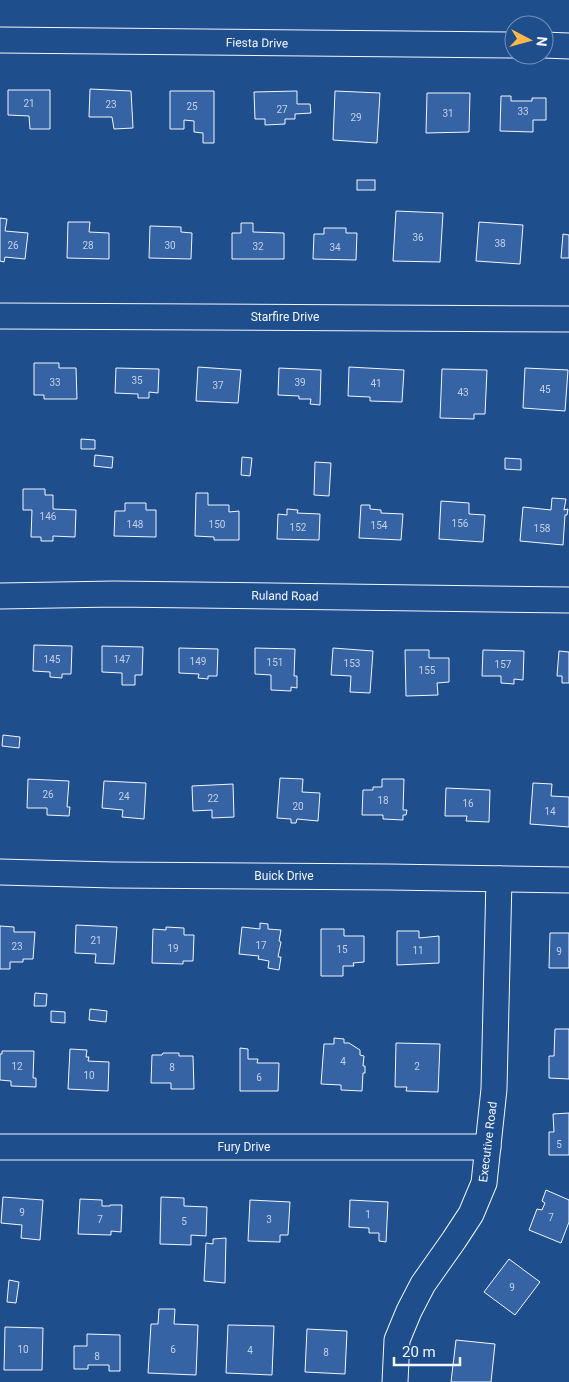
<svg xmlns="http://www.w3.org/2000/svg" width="569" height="1382" font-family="Roboto,sans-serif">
<rect width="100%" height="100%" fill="#1f4e8c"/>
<g fill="#3563a3" stroke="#f2f6ff">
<path d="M90,89L131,91L133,128L114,129L112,117H89Z"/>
<path d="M8,90H50V129H30L29,116L8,115Z"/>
<path d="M170,91H214V143H203V133L194,132V121L184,120V129H170Z"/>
<path d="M297,91V104H310L311,113L295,114V119H285V124L265,125V119H255L254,92Z"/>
<path d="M335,91L380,93L377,143L333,140Z"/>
<path d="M427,93H470L469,132L426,133Z"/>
<path d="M501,96H511V101H532V98H546V120H533V132L500,131Z"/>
<rect x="357" y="180" width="18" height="10"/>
<path d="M396,211L443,213L440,262L393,261Z"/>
<path d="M0,218L7,219L5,231L28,233L25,259L5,257L4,262L0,261Z"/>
<path d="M68,222H90L89,232L109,233V259L67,258Z"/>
<path d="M479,222L523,225L520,264L476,261Z"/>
<path d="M241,223H253V232L284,233V259H232V233H241Z"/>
<path d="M150,226L181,227V232L192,233L191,259L149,258Z"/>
<path d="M324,228H346V233H357L356,260L313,259L314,234H324Z"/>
<path d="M563,234L569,235V258H561Z"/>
<path d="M34,363H59V368H76L77,399H44V395H34Z"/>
<path d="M198,367L241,370L238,403L196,401Z"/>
<path d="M349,367L404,370L402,402L370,401V397L348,396Z"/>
<path d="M116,368L159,369L158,393L149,392V398H138V394L115,393Z"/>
<path d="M279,368L321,370L320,405L310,404L311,399H299V396L278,395Z"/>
<path d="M525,368L568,370L565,411L523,408Z"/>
<path d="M442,369L487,370L485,414H474V419L440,418Z"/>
<path d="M81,439L95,440V449H81Z"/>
<path d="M95,455L113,457L112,468L94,466Z"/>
<path d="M242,457L252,458L250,476L241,475Z"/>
<path d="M505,458L521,459V470L505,469Z"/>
<path d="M315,462L331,463L329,496L314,495Z"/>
<path d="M23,489H45V495H53V509L76,510L75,537L53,536V541H41V537H31L32,510H23Z"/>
<path d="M196,493H208V505H229V512L239,511V540H214V537L195,536Z"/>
<path d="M552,498L566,499L564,510L568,509L567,515H565L563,545L520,541L523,507L551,510Z"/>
<path d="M441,501L469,503V514L485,515L483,542L439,539Z"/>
<path d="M125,503H146V510H156V537L114,536L115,511H125Z"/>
<path d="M361,505H370V509L381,510V513L403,514L401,540L359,538Z"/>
<path d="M287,509L298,510L297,513L320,514L319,540L277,539L278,514L287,515Z"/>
<path d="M34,645L72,646L71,674H62V678L50,677V672L33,671Z"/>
<path d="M102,646L143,647L142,675H135V685H122V673L102,672Z"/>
<path d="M179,648L218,649L217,676H208V679L198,678L199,674L179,673Z"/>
<path d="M255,648L295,649L294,676H297V688L291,687V691L271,690V675L255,674Z"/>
<path d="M333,648L373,651L370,693L350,692L351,676L331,675Z"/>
<path d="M405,650H429V658H449V682L437,683L438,695L406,696Z"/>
<path d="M483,650L524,651L523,680L514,679V684L501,683V676H482Z"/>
<path d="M559,651L569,652V683H562V676H557Z"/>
<path d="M3,735L20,737L19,748L2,746Z"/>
<path d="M280,778L303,779L302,792L320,793L318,821L297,819L296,823H291V819L277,818Z"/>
<path d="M28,779L69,781L67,807H70L69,816L47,815V808H27Z"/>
<path d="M382,779H404L403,810H407L406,815H403V820L383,819V815H362L363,790H373V787H382Z"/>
<path d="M104,781L146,783L144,819L122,817L123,810L102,808Z"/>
<path d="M533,783L552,784L551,796L569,797V827L530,824Z"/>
<path d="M233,784L234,817L212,818V810L193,811L192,786Z"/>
<path d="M446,788L490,790L489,822L466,821L467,816H445Z"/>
<path d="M260,923L268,924V929L281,930L279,941L281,942L278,957H281L279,970L268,968L269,961L258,959L259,956L239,954L242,927L260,929Z"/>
<path d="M76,925L117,927L114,964L95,963L96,954L75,953Z"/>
<path d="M0,926L14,927V932H35L33,959H23V962H10V969H0Z"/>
<path d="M166,927L184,928V935H194L193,961H183V964L152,963L153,929L166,930Z"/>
<path d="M321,929H344V936H364V962L353,963L354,966H343V976H321Z"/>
<path d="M397,931H419V938L439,936V963L397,965Z"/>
<path d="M550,933H569V968H549Z"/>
<path d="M35,993L47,994L46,1006H34Z"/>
<path d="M90,1009L107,1011L106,1022L89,1020Z"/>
<path d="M51,1011L65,1012V1023L51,1022Z"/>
<path d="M555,1029H569V1079L549,1078V1056H554Z"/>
<path d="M334,1038L344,1039V1043H349L360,1050V1055L364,1056L363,1066H365V1073H363L362,1091L341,1090V1085L321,1084L324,1044H334Z"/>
<path d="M396,1043L440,1044L438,1092L406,1091L407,1087H395Z"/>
<path d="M240,1048L248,1049V1059H258L257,1063H279L278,1091H240Z"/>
<path d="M70,1049L87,1050L86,1057H89L88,1061L109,1062L108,1091L68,1089Z"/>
<path d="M2,1051H34L33,1078H36V1087L11,1086V1081L0,1080V1054H2Z"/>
<path d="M163,1053H179V1056H193L194,1089H171V1083H151L152,1055H162Z"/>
<path d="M569,1113V1155H549V1132H554L553,1114Z"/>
<path d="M546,1190L569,1200V1222L561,1243L529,1230L537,1209L542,1210L545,1203L542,1201Z"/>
<path d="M3,1197L43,1200L40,1240L21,1238L22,1225L1,1223Z"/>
<path d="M161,1197L184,1198V1206L207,1207L206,1236L191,1235V1245L160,1244Z"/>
<path d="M80,1199L102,1200V1206H110V1205H122L121,1232L111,1231V1235L78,1234Z"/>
<path d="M250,1200L290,1202L288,1235H280V1242L248,1241Z"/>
<path d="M350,1200L388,1202L386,1242L379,1241V1233H369V1228L349,1227Z"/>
<path d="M226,1238L225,1283L204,1281L206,1243L213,1244V1239Z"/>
<path d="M509,1259L540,1282L515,1315L484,1292Z"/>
<path d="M9,1280L19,1282L16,1303L7,1302Z"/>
<path d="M159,1309H175L174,1324L198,1325L196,1375L148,1373L151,1324H158Z"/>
<path d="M228,1325L274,1326L272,1375L226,1373Z"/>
<path d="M5,1327L43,1328L42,1370H4Z"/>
<path d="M307,1329L347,1331L345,1374L305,1372Z"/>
<path d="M87,1334L120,1335V1371H109V1365H88V1369H74V1346H87Z"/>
<path d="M456,1340L495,1344L491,1382H451Z"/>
</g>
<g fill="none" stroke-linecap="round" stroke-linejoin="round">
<g stroke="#f2f6ff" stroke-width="27">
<g id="minor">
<path d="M0,40L514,45"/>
<path d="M544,45L569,46"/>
<path d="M0,316L569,319"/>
<path d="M0,596L114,594L569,600"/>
<path d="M0,872L113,875L389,877L569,880"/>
<path d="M0,1147H488"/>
<path d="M395,1382L397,1340L409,1311L423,1284L454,1240L471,1214L484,1183L494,1089L499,879"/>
</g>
</g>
<use href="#minor" stroke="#1f4e8c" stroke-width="25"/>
</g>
<g text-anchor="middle" stroke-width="4" stroke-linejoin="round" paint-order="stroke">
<g font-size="10" fill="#c3d1e8">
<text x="29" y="107">21</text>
<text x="111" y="108">23</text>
<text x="192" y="110">25</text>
<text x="282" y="113">27</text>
<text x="523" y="115">33</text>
<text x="448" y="117">31</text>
<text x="356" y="121">29</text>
<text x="418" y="241">36</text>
<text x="500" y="247">38</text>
<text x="13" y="249">26</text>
<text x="88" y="249">28</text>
<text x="170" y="249">30</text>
<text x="258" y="250">32</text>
<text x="335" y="251">34</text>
<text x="137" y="384">35</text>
<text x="55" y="386">33</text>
<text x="300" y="386">39</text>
<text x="376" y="387">41</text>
<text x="218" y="389">37</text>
<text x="545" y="393">45</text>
<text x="463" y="396">43</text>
<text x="48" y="520">146</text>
<text x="460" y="527">156</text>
<text x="135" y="528">148</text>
<text x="217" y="528">150</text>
<text x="379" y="529">154</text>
<text x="298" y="531">152</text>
<text x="542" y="532">158</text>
<text x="52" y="663">145</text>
<text x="122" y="663">147</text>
<text x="198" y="665">149</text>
<text x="275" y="666">151</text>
<text x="352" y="667">153</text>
<text x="503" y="668">157</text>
<text x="427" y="674">155</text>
<text x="48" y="798">26</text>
<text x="124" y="800">24</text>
<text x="213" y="802">22</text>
<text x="383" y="804">18</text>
<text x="468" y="807">16</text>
<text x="298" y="810">20</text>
<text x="550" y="815">14</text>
<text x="96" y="944">21</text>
<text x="261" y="949">17</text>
<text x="17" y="950">23</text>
<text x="173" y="952">19</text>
<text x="342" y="953">15</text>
<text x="418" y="954">11</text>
<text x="559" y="955">9</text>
<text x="343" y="1065">4</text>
<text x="17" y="1070">12</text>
<text x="417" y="1070">2</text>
<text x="172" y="1071">8</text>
<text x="89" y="1079">10</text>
<text x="259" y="1081">6</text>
<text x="559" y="1148">5</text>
<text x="22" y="1216">9</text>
<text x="368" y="1218">1</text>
<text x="551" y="1221">7</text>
<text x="100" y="1223">7</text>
<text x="269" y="1223">3</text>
<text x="184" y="1225">5</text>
<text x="512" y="1291">9</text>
<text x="23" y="1353">10</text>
<text x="173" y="1353">6</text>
<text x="250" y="1354">4</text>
<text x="326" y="1356">8</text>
<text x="97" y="1360">8</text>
</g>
<g font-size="12" fill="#f2f6ff" stroke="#1f4e8c">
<text transform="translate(257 43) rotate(1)" y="4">Fiesta Drive</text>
<text x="285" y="321">Starfire Drive</text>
<text transform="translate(285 596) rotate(1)" y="4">Ruland Road</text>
<text x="284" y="880">Buick Drive</text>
<text transform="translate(488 1142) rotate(-83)" y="4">Executive Road</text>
<text x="244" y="1151">Fury Drive</text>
</g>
</g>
<g transform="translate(529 40) rotate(96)"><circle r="24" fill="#1f4e8c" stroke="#7391ba"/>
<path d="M0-4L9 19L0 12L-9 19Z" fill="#ffb74d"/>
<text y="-8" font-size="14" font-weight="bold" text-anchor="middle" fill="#f2f6ff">N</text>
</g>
<path d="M394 1357v8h66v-8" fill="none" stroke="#f2f6ff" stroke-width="2.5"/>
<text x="402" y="1357" font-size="15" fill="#f2f6ff" stroke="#1f4e8c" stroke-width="4" paint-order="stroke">20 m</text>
</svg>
